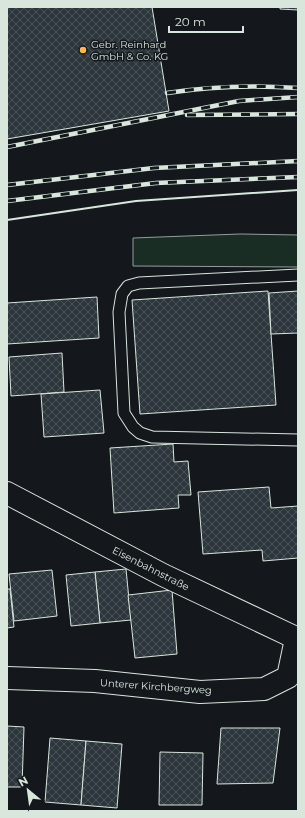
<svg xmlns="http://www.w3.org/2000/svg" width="305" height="818" font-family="Montserrat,sans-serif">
<defs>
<pattern id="building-cross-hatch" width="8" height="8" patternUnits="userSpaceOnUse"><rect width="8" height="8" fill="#2c363c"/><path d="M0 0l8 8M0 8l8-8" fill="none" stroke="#4a5358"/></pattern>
</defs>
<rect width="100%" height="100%" fill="#14181c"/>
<path fill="#1a2d24" stroke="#939e99" d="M240,234L298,235V267L133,266V238Z"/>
<g fill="url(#building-cross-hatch)" stroke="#d8e6dc">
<path d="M7,7H152L169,111L7,139Z"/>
<path d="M280,7H298V10L280,9Z"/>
<path d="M268,291L276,405L140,414L132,300Z"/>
<path d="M298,291V333L271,334L269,293Z"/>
<path d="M97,297L99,338L7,344V303Z"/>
<path d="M62,353L64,392L11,396L9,357Z"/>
<path d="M100,390L104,433L44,437L41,394Z"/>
<path d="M173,444L174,462L188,461L191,495H178L179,508L114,513L110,448Z"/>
<path d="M269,487L271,508L298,506V558L263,561L262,550L203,554L198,492Z"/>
<path d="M126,569L131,620L100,623L95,572Z"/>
<path d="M52,570L57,616L14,621L9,574Z"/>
<path d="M95,572L100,623L71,626L66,575Z"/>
<path d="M7,589H10L14,627L7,628Z"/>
<path d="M172,590L177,654L135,658L128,595Z"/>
<path d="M7,726L24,727L22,787H7Z"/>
<path d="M221,728H280L273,783L217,784Z"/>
<path d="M50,738L86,741L81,805L45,802Z"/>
<path d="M86,741L122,744L117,808L81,805Z"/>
<path d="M160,752L203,753L202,805H159Z"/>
</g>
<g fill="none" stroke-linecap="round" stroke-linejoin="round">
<g stroke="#d8e6dc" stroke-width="13">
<path id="service" d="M298,275L139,283L128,286L122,294L119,312L124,413L133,427L140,433L152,437L298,440"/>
</g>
<g stroke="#d8e6dc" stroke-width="24">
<path id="minor" d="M7,678L95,681L200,692L264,689L288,677L296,639"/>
</g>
<g stroke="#d8e6dc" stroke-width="24">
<path id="tertiary" d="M7,493L163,575L298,639"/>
</g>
<use href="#service" stroke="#14181c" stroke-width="11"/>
<use href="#minor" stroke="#14181c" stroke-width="22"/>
<use href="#tertiary" stroke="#14181c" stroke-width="22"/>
<g stroke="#d8e6dc" stroke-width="4.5">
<g id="rail">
<path d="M167,93C211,86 254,85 298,88"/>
<path d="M187,115L298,114"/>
<path d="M7,147L239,101L298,97"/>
<path d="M7,185L154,168L298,161"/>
<path d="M7,201L156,183L298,177"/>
</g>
</g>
<use href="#rail" stroke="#14181c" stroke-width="3" stroke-dasharray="9" stroke-linecap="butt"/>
<path stroke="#d8e6dc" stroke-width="2" d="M7,220L136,201L298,190"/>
</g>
<circle fill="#ffb74d" stroke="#14181c" stroke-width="1.5" cx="83" cy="50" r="4"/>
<g text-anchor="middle" stroke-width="3" stroke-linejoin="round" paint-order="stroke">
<g font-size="10" fill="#d8e6dc" stroke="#14181c" text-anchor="start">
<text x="91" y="48">Gebr. Reinhard<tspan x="91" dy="12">GmbH &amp; Co. KG</tspan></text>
</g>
<g font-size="10" fill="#d8e6dc" stroke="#14181c">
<text transform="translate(151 568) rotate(27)" y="4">Eisenbahnstraße</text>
<text transform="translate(156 686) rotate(4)" y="4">Unterer Kirchbergweg</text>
</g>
</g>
<rect width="305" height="818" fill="none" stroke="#d8e6dc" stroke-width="16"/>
<g transform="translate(28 790) rotate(331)" stroke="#14181c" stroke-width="3" paint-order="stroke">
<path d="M0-3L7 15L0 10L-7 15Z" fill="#d8e6dc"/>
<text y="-6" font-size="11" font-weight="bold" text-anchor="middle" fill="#d8e6dc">N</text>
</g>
<path d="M169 26v6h74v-6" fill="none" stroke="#d8e6dc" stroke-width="2"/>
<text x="175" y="26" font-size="12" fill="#d8e6dc" stroke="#14181c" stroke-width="3" paint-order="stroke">20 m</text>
</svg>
